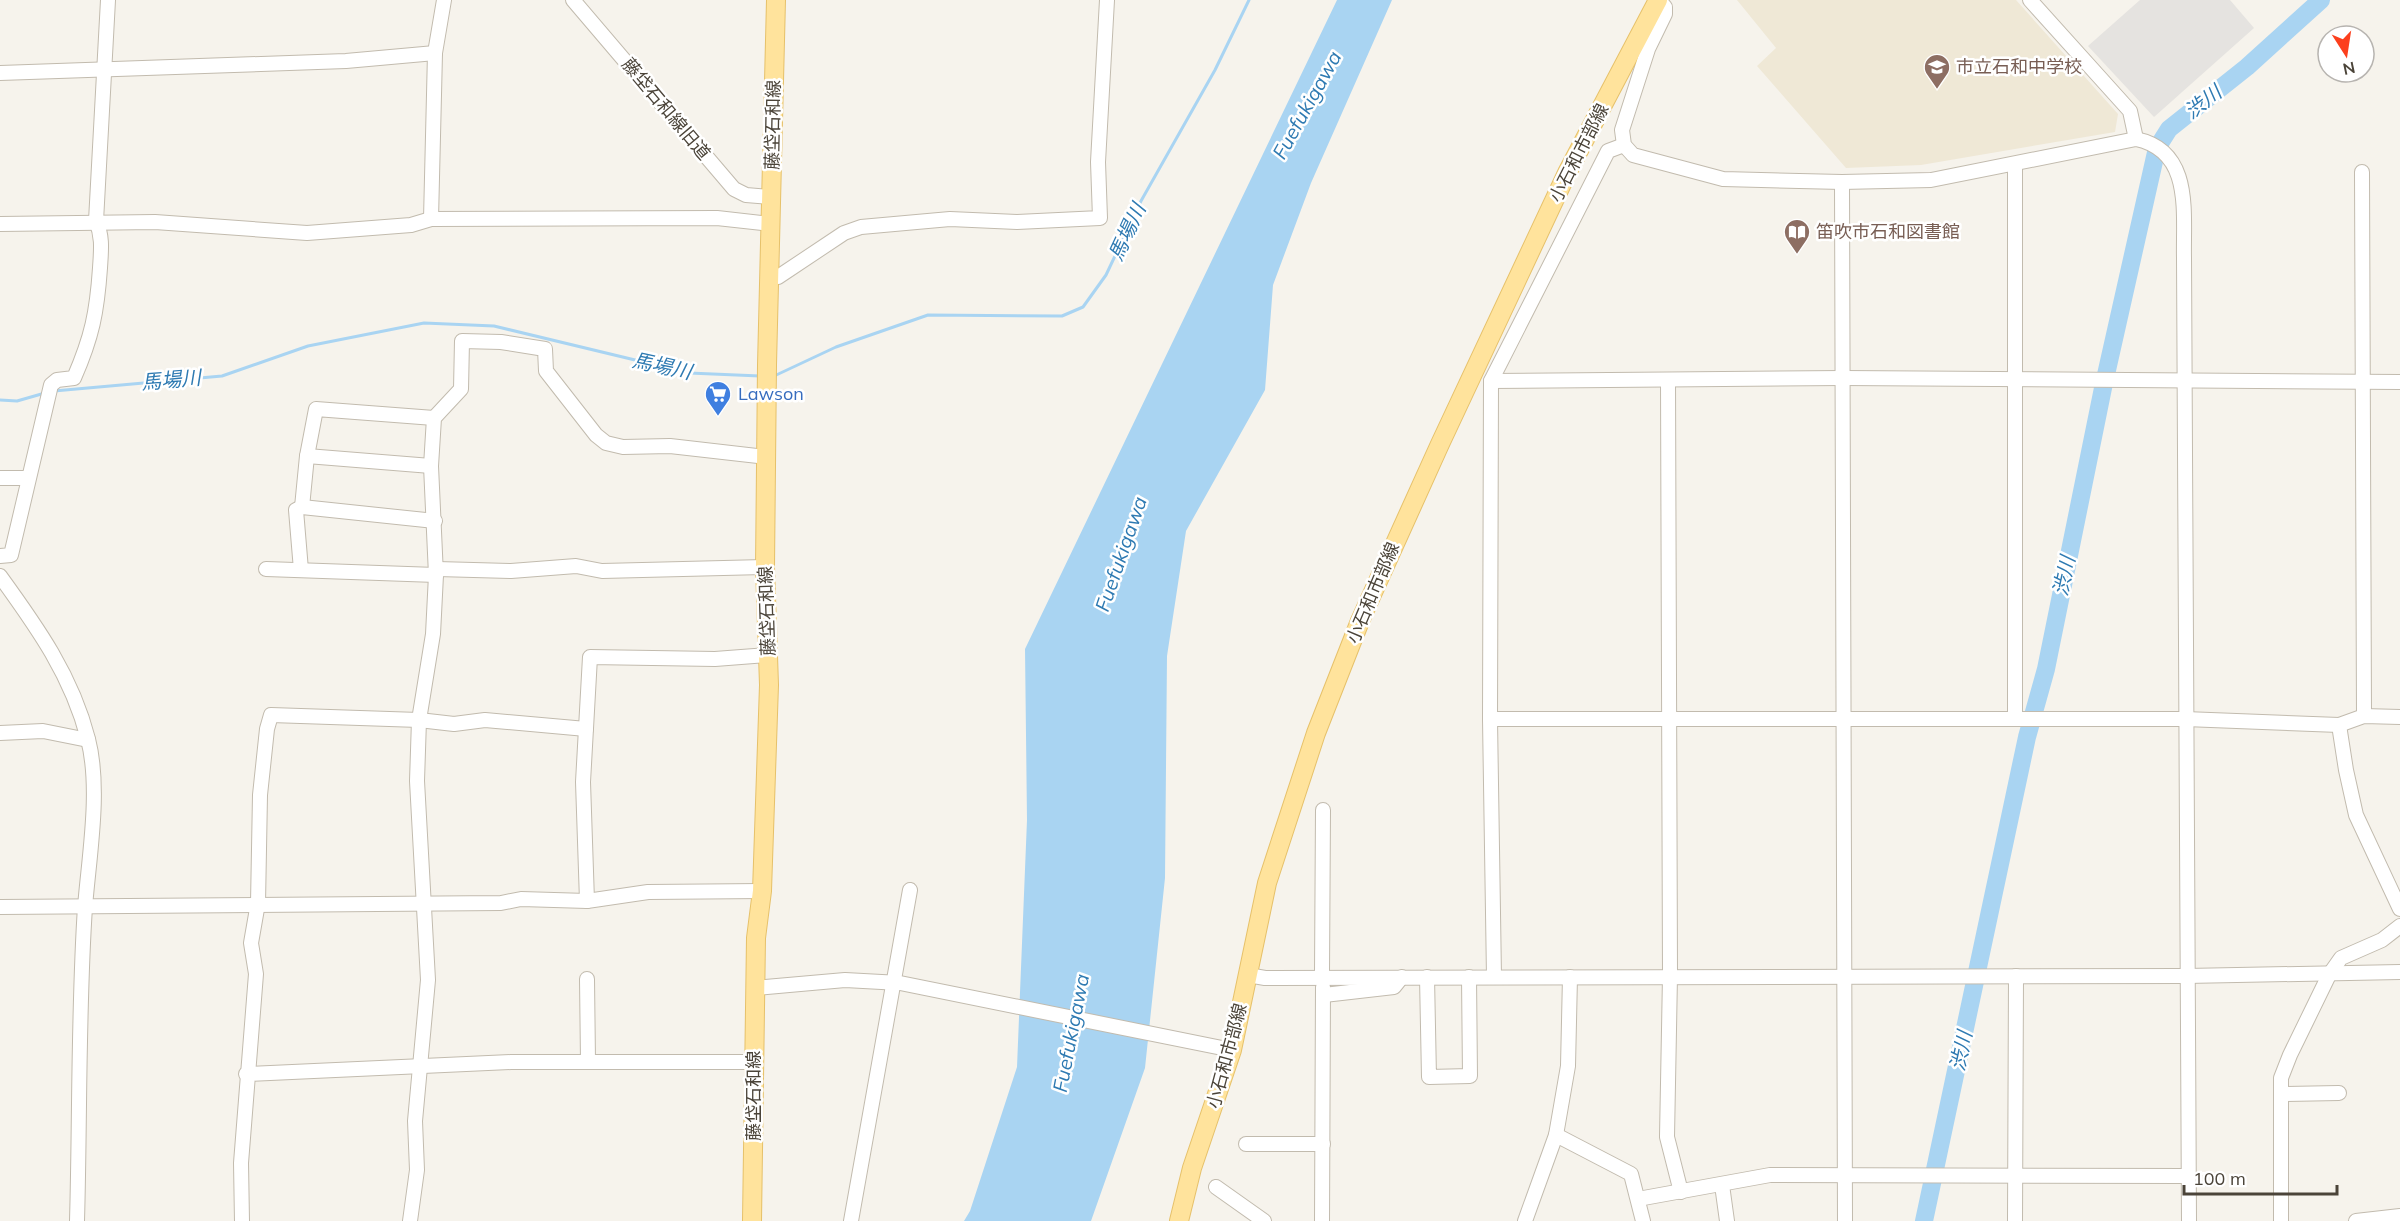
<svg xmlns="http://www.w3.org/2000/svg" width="2400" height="1221" font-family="Mulish,'Noto Sans JP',sans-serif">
<rect width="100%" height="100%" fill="#f6f3ec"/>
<path fill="#efe8d6" d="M1737,0H2016L2118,114L2115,132L1921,165L1846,168L1757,66L1776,48Z"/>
<path fill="#e5e3e0" d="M2140,0H2230L2254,28L2154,117L2088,46Z"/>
<path fill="#a9d4f2" d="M1337,0H1392L1311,183L1273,285L1265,390L1186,531L1167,656L1165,878L1145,1068L1091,1221H964L970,1211L1017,1067L1027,820L1025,649Z"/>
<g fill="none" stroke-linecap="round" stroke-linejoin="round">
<g stroke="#a9d4f2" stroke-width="3">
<path d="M772,377L836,347L928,315L1062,316L1083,307L1106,275L1141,201L1215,70L1249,0"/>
<path d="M54,391L222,376L308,346L424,323L494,326L689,373L760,376"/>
<path d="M0,400L17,401L45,393"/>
</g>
<path stroke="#a9d4f2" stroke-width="18" d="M1924,1221L2027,737L2046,669L2103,388L2157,148L2169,129L2247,67L2321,0"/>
<g stroke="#c2bbae" stroke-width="16">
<g id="minor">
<path d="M573,0L734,189L746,195L771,197"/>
<path d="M1659,0L1665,7V14L1648,49L1622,130L1624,145L1633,155L1723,179L1842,182L1931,180L2136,139C2193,151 2183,212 2184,258L2189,1221"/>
<path d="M2030,0L2130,111L2136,139"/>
<path d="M0,73L346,61L435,53"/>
<path d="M2015,164V719"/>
<path d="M2362,172L2364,716"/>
<path d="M1842,182L1845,1221"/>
<path d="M431,219L435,53L444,0"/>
<path d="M0,224L155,222L307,233L411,225L431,219L717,218L770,224"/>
<path d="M769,277H778L844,233L861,227L950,219L1017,222L1100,218L1098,162L1107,0"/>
<path d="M1668,380L1670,976L1667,1137L1681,1192"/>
<path d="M1491,381L1843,378L2400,382"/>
<path d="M307,456L431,466"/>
<path d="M0,478H27"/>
<path d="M302,507L307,456L316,409L434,418"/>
<path d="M0,556L11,555L51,385L57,380L74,378C92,337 97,312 100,268C101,251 103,237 96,221L108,0"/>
<path d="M266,569L436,575"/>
<path d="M437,569L511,571L576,566L602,571L765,567"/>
<path d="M301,570L296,510L302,507L435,521"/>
<path d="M0,576C37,627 72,676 88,739C101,789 89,856 85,907C78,1011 80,1117 77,1221"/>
<path d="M1490,719H2185L2339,725L2364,716L2400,717"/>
<path d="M2339,725L2346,770L2356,815L2400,909"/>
<path d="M0,733L43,731L88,740"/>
<path d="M587,901L583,782L590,657L715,659L768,655"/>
<path d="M0,907L501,903L521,899L587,901L648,892L762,891"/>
<path d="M1322,972L1323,810"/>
<path d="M1248,975L1265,978L2186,976L2400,972"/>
<path d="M1427,977L1429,1077L1470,1076L1469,977"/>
<path d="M1494,977L1490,719L1491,381L1608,151L1624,145"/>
<path d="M587,979L588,1061"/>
<path d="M755,988L845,980L900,983L1232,1050"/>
<path d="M1324,995L1394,987L1402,977"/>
<path d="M246,1074L511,1062H754"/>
<path d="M2282,1094L2339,1093"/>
<path d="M1556,1135L1631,1174L1643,1221"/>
<path d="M1246,1144H1323"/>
<path d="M1722,1185L1727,1221"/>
<path d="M1216,1187L1264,1221"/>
<path d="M1638,1199L1770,1175L2189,1176"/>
<path d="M242,1221L241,1163L256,974L251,943L258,903L260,795L267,729L271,715L419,720L454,724L485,720L586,729"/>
<path d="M410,1221L417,1170L415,1121L428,980L417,781L419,720L433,634L436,575L431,466L434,418L461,389L462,341L501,342L545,349L546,371L596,435L606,443L623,447L670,446L766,457"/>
<path d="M851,1221L910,890"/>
<path d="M1322,1221L1323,987"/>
<path d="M1525,1221L1556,1135L1568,1066L1570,977"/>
<path d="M2015,1221L2016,976"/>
<path d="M2281,1221V1078L2290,1055L2329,975L2341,958L2382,940L2400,926"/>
<path d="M2356,1221L2400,1216"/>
</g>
</g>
<g stroke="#e6c16a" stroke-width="20">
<g id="major">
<path d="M752,1221L756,938L762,891L769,685L765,567L767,365L776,0"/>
<path d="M1179,1221L1192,1168L1232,1050L1267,883L1316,733L1360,621L1440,444L1567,173L1658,0"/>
</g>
</g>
<use href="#minor" stroke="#fff" stroke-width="14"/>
<use href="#major" stroke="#ffe39c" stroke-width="18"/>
</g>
<defs>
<g id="school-pin" transform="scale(1.35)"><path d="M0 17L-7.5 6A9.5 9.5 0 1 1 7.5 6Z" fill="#8d6e63" stroke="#fff"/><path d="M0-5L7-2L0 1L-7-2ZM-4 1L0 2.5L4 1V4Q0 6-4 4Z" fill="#fff"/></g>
<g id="library-pin" transform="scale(1.35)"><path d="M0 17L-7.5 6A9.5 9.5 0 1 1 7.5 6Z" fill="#8d6e63" stroke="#fff"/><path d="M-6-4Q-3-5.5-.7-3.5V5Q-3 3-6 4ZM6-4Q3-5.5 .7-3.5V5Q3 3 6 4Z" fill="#fff"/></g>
<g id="supermarket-pin" transform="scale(1.35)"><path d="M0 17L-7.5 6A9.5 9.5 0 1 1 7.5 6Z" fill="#3f7fe0" stroke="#fff"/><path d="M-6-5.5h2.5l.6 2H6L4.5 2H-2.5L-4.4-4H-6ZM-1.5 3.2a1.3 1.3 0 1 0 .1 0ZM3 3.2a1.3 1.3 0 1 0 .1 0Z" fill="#fff"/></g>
</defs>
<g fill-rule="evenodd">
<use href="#school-pin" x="1937" y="67"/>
<use href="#library-pin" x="1797" y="232"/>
<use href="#supermarket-pin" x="718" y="394"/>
</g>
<g text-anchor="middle" stroke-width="5" stroke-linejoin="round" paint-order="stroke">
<g font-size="18" fill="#785e54" stroke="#fff" text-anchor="start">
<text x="1956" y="73">市立石和中学校</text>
<text x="1816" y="238">笛吹市石和図書館</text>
</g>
<g font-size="18" fill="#4b4439" stroke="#fff">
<text transform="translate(666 109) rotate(50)" y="6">藤垈石和線旧道</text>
<text transform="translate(773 125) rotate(-89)" y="6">藤垈石和線</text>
<text transform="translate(1579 153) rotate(-63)" y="6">小石和市部線</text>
<text transform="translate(1373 593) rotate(-67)" y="6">小石和市部線</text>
<text transform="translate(767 611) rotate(-92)" y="6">藤垈石和線</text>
<text transform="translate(1227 1056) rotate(-75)" y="6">小石和市部線</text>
<text transform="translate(754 1096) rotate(-90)" y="6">藤垈石和線</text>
</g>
<g font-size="18" fill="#366cbe" stroke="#fff" text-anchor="start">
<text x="738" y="400">Lawson</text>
</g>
<g font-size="20" font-style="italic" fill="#2e7ab2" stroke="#fff">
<text transform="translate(2203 102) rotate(-38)" y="7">渋川</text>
<text transform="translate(1307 105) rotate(-61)" y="7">Fuefukigawa</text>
<text transform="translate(1127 232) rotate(-65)" y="7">馬場川</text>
<text transform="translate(662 366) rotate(12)" y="7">馬場川</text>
<text transform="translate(171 380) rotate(-5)" y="7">馬場川</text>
<text transform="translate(1121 554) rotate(-71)" y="7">Fuefukigawa</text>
<text transform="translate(2064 576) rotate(-78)" y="7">渋川</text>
<text transform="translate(1071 1033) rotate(-79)" y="7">Fuefukigawa</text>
<text transform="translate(1961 1051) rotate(-78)" y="7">渋川</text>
</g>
</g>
<g transform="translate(2346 54) rotate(168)"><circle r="28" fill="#ffffff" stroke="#b7b4b0" stroke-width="1.5"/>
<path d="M0-4.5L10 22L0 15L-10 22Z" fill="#fc3f1d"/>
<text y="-9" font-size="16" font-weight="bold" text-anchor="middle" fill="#4b4439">N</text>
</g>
<path d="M2184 1185v9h153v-9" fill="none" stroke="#4b4439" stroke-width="3"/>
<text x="2193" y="1185" font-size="18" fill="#4b4439" stroke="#ffffff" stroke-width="4.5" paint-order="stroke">100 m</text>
</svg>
